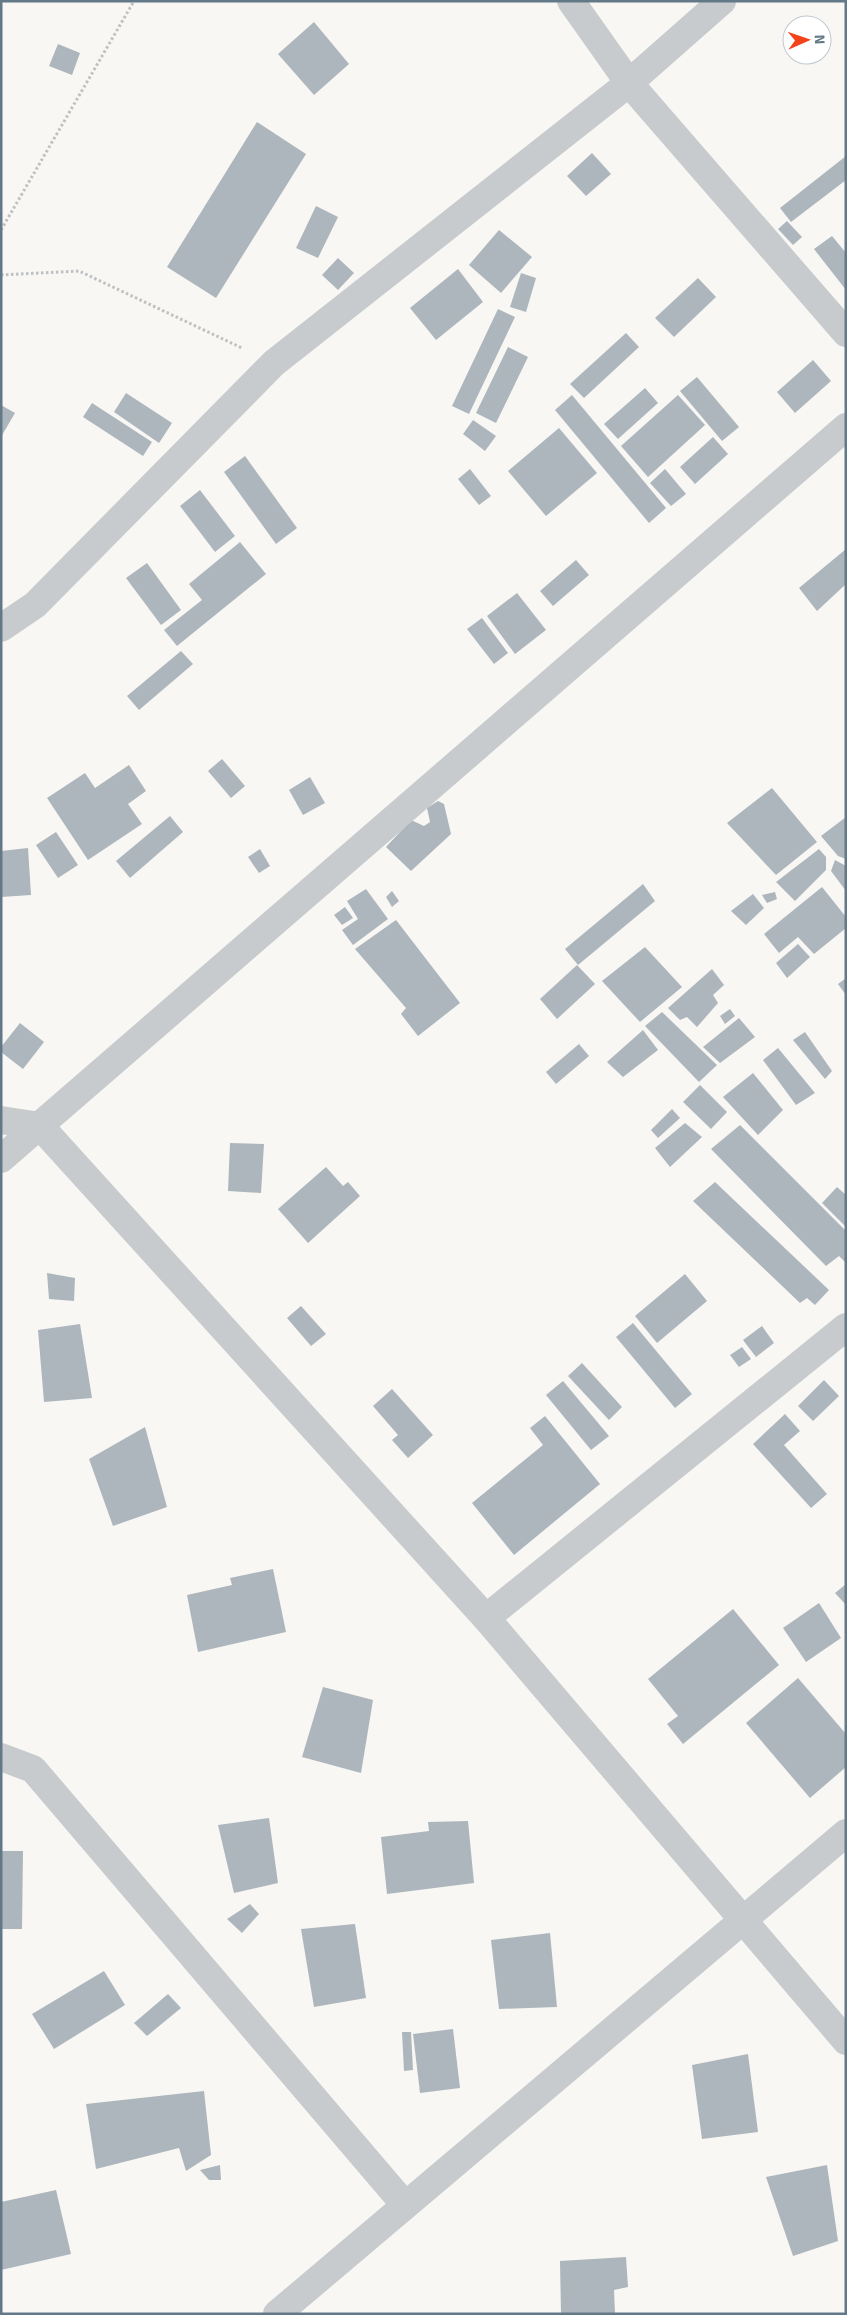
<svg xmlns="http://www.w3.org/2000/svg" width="847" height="2315" font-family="Signika,sans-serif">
<rect width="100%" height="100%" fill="#f8f7f4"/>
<g fill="#adb6bc">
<path d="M314,22L349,64L314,95L278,54Z"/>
<path d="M58,44L80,53L72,75L49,66Z"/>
<path d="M257,122L306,154L216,298L167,267Z"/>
<path d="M592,153L611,174L586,196L567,176Z"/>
<path d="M846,156V180L791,222L780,208Z"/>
<path d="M316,206L338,217L318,258L296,248Z"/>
<path d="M787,221L802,237L793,245L778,229Z"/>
<path d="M499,230L532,257L501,293L469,265Z"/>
<path d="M832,236L846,253V290L814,249Z"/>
<path d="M338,258L354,273L338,290L322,275Z"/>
<path d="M458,269L483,302L436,340L410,308Z"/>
<path d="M521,273L536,278L526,312L510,307Z"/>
<path d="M698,278L716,297L674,337L655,318Z"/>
<path d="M498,309L515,317L469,414L452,406Z"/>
<path d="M626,333L639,347L584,398L570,384Z"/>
<path d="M508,347L528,357L496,423L476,413Z"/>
<path d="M813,360L831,381L795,413L777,392Z"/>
<path d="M697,377L739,427L722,441L680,391Z"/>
<path d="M645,388L658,403L618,439L604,424Z"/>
<path d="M126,393L172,423L159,443L114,412Z"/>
<path d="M572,395L666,508L649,523L555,410Z"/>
<path d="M678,395L705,425L648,477L621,446Z"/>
<path d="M92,403L152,442L143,456L83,417Z"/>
<path d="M1,405L15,413L1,437Z"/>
<path d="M473,420L496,436L485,451L463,434Z"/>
<path d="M559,428L597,473L546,516L508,471Z"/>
<path d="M713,437L728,454L695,484L680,467Z"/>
<path d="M245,456L297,528L276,544L224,472Z"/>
<path d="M470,469L491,496L479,505L458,479Z"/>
<path d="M665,469L686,494L671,506L650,483Z"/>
<path d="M200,490L235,536L215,552L180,506Z"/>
<path d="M240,542L266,574L177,646L164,630L202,600L189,584Z"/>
<path d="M846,549V584L817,611L799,588Z"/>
<path d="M576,560L589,575L553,606L540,591Z"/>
<path d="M147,563L181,610L161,625L126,578Z"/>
<path d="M517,593L546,630L515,654L487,616Z"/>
<path d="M482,618L508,653L494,664L467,629Z"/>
<path d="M181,651L193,664L139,710L127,696Z"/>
<path d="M222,759L245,786L231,798L208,771Z"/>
<path d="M129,765L146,791L128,804L142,824L88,860L47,798L85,773L95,788Z"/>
<path d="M310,777L325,803L303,815L289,790Z"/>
<path d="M772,788L817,842L776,875L727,823Z"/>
<path d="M438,801L444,804L451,834L411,871L386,847L411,820L424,826L430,822L427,808Z"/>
<path d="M170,816L183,832L130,878L116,861Z"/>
<path d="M846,817V859L838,856L821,836Z"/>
<path d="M56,832L78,865L58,878L36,845Z"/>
<path d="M28,848L31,895L1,897V851Z"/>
<path d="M260,849L270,866L259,873L248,857Z"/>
<path d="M819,849L826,857V870L795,901L776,882Z"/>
<path d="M835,860L846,866V891L831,871Z"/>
<path d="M643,884L655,901L578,965L565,949Z"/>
<path d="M822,887L846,917V928L814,954L798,937L779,953L764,934Z"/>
<path d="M366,889L388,919L353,945L342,930L358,919L347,901Z"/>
<path d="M392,891L399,901L392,907L386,897Z"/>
<path d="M775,892L777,899L767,903L762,895Z"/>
<path d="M753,894L764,908L746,925L731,911Z"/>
<path d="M345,907L353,918L342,925L334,915Z"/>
<path d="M396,920L460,1003L418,1036L401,1014L406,1008L355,949Z"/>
<path d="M798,944L810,957L787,978L776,963Z"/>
<path d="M645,947L682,987L640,1022L602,981Z"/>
<path d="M577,965L595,984L557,1019L540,999Z"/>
<path d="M712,969L724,985L713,995L718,1003L697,1027L687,1017L680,1020L668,1008Z"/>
<path d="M846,978V995L838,984Z"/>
<path d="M730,1009L735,1016L725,1024L720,1016Z"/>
<path d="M662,1012L717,1065L699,1082L645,1026Z"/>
<path d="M739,1018L755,1037L720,1063L703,1047Z"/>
<path d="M20,1023L44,1042L23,1069L1,1052V1047Z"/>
<path d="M643,1030L658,1050L623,1077L607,1062Z"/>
<path d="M805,1032L832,1071L825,1079L793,1040Z"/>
<path d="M579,1044L589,1056L556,1084L546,1072Z"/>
<path d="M778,1048L815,1093L796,1105L763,1060Z"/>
<path d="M753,1073L783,1110L758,1135L723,1097Z"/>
<path d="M700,1085L727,1112L711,1129L683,1102Z"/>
<path d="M672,1109L680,1118L658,1138L651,1130Z"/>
<path d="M685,1123L702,1137L670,1167L655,1148Z"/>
<path d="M740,1125L846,1231V1263L839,1256L826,1266L711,1149Z"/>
<path d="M230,1143L264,1144L261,1193L228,1191Z"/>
<path d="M326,1167L343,1186L348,1182L360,1196L308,1243L278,1209Z"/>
<path d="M715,1182L829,1290L815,1305L807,1298L800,1303L693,1201Z"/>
<path d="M837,1187L846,1195V1227L822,1203Z"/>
<path d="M47,1273L75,1278L74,1301L49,1299Z"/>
<path d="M685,1274L707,1301L657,1343L635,1316Z"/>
<path d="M301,1306L326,1334L311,1346L287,1318Z"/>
<path d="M633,1323L692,1394L675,1408L616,1337Z"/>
<path d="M80,1324L92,1398L44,1402L38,1330Z"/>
<path d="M762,1326L774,1343L756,1357L743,1340Z"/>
<path d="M742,1347L751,1359L739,1367L730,1355Z"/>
<path d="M582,1363L622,1407L609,1420L568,1376Z"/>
<path d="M824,1380L839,1396L813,1421L798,1406Z"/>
<path d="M563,1381L609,1436L591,1450L546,1395Z"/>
<path d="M392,1389L433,1435L408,1458L392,1440L398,1435L373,1406Z"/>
<path d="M785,1414L800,1431L784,1445L827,1494L811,1508L753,1444Z"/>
<path d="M545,1416L600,1484L514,1555L472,1503L543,1445L530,1428Z"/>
<path d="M145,1427L167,1507L113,1526L89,1459Z"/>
<path d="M273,1569L286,1632L198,1652L187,1595L232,1585L230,1578Z"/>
<path d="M846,1584V1605L835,1593Z"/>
<path d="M819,1603L841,1638L806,1662L783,1628Z"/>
<path d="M733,1609L779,1665L683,1744L667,1724L678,1716L648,1679Z"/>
<path d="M798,1678L846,1734V1767L810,1798L746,1723Z"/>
<path d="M323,1687L373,1700L361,1773L302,1757Z"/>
<path d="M269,1818L278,1883L234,1893L218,1825Z"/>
<path d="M468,1821L474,1883L387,1894L381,1837L429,1831L428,1822Z"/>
<path d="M1,1851H23L22,1929H1Z"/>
<path d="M250,1904L259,1914L242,1933L227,1919Z"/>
<path d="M355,1924L366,1998L314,2007L301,1929Z"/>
<path d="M550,1933L557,2007L499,2009L491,1940Z"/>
<path d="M104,1971L125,2005L54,2049L32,2014Z"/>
<path d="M168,1994L181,2008L147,2036L134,2023Z"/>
<path d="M453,2029L460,2088L420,2093L413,2034Z"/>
<path d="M402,2032H411L413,2070L404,2071Z"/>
<path d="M748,2054L758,2132L702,2139L692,2065Z"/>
<path d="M204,2091L211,2155L186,2171L179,2148L96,2169L86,2104Z"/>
<path d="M220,2165L221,2180H209L200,2170Z"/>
<path d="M827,2165L838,2241L793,2256L766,2177Z"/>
<path d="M56,2190L71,2254L1,2270V2202Z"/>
<path d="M626,2257L628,2287L614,2290L615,2314H561L560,2261Z"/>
</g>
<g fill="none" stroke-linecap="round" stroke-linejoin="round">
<g stroke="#bec1c3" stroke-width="3" stroke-dasharray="2.5 2.5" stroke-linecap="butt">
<path d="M1,230L134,1"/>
<path d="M1,275L79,271L242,348"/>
</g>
<g stroke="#c7cbce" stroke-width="28">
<path d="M571,1L629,83L846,333"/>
<path d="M1,628L35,605L274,363L629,83L722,1"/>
<path d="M1,1120L40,1126L486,1618L846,2041"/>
<path d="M1,1159L846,427"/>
<path d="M486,1618L846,1327"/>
<path d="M1,1757L33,1769L405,2205"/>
<path d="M277,2314L846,1833"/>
</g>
</g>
<rect width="847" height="2315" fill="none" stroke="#647988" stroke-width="5"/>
<g transform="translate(807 40) rotate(88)"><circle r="24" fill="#ffffff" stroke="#c1c9cf"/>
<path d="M0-4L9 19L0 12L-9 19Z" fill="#f2431a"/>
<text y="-8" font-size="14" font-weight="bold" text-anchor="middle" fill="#647988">N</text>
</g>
</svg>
